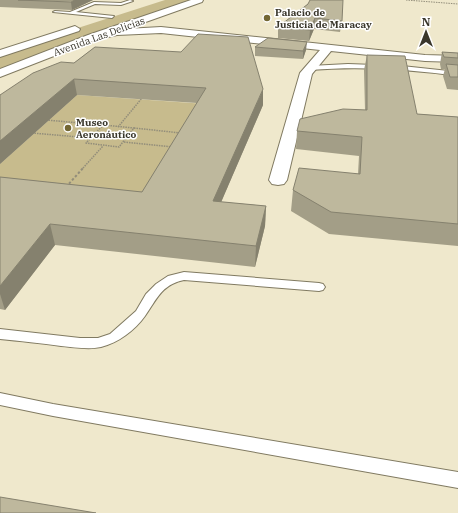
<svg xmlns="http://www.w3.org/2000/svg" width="458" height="513" font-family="'IBM Plex Serif',serif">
<rect width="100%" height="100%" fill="#efe8cc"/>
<g fill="#c7bb8d">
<path d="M165,0H199L0,69V53Z"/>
<path d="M77,95L206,104L157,194L0,178V164Z"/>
</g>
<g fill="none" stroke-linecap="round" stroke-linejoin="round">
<g stroke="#807a61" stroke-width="2">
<g id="lane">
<path d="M130,0L133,1L121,5L95,4L76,12L114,16L112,18L53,12L55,11L70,12L94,2L121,3Z"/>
<path d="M348,64L402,66L458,72V76C408,69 360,66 310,70L307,68L310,66Z"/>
<path d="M184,272L319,283L323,284L325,287L323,290L319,291L184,280C161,285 157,299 145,316C135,330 118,343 101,347C88,350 74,347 61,346C41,343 20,341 0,339V329L80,338H98L110,334L136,311L146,294L156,284L168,276Z"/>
<path d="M0,393L53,404L458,472V488L53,416L0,405Z"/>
</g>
</g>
<g stroke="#807a61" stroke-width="2">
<g id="street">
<path d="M191,0H203L202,2L126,29L161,27L425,55L458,56V62L425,61L331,51L312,74L287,180L284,184L278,185L272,184L269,180L300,73L320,50L161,33L117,35L95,40L0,77V69L88,35Z"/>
<path d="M75,26L80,29L79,31L0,57V50Z"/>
</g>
</g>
<path stroke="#928d7a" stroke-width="1" stroke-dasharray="1.5 1" stroke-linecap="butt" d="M406,0L458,4"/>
<g stroke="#928d7a" stroke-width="1.5" stroke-dasharray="1.5 1" stroke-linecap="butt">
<path d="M46,120L103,125"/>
<path d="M103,125L134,128L119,147L86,143Z"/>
<path d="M118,127L142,98"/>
<path d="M134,128L181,133"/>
<path d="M32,133L91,138"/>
<path d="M124,142L173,147"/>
<path d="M83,168L103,146"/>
</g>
<path stroke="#928d7a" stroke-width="2" stroke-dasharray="2.5 2" stroke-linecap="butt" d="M66,187L84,167"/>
<use href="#lane" fill="#fff" fill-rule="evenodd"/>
<use href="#street" fill="#fff" fill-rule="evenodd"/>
</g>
<g fill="#a39e87">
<path d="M0,0H93L72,10L0,7Z"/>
<path d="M308,4L342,21L340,32L314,29L309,41L278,38V27Z"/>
<path d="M95,47L263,105L221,202L266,206L265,226L255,267L55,245L5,310L0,309V177L142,192L197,103L77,95L0,164V95L74,63Z"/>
<path d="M255,47L306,50L303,59L255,56Z"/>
<path d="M442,52L458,53V90L447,89L443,76L445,69H441L440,64Z"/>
<path d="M367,55L417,114L458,117V246L329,234L291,211L293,190L358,174L359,156L296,149L297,131L365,110L364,70Z"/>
</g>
<g fill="#85816e">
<path d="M75,0H93L72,10L71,2Z"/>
<path d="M315,18L314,29L309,41L310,30Z"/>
<path d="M307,42L306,50L303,59V51Z"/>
<path d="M74,79L77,95L0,164V141Z"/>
<path d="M263,89V105L213,221V201Z"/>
<path d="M266,206L265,226L255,267L256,246Z"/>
<path d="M50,224L55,245L5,310L0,294V286Z"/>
</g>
<g fill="#beb89d" stroke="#85816e">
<path d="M18,0H75L71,2Z"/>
<path d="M310,0H343L342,21L315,18L310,30L278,27L308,4Z"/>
<path d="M198,34L248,37L263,89L213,201L266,206L256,246L50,224L0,286V177L142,192L206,88L74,79L0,141V95L33,73L61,62L74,63L95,47L181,52Z"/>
<path d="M268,38L307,42L303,51L255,47Z"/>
<path d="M442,52L458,53V58L444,57Z"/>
<path d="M367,55L405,56L417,114L458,117V224L331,212L293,190L299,168L360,174L362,137L297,131L300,119L343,109L367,110Z"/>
<path d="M446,64L458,65V77H450Z"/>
<path d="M0,497L96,513H0Z"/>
</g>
<g fill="#736734" stroke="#fff" stroke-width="1.5">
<circle cx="267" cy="18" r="4"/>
<circle cx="68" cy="128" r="4"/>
</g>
<g text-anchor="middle" stroke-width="3" stroke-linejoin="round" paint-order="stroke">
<g font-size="10" font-weight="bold" fill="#39362b" stroke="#fff" text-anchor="start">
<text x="275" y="16">Palacio de<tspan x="275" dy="12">Justicia de Maracay</tspan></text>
<text x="76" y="126">Museo<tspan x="76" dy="12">Aeronáutico</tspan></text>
</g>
<g font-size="10" fill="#39362b" stroke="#fff">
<text transform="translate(99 36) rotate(-20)" y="4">Avenida Las Delicias</text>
</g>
</g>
<g transform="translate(426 32)" stroke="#ffffff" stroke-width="3" paint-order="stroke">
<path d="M0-3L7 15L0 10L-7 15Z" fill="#39362b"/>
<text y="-6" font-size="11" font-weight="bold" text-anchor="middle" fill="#39362b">N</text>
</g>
</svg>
